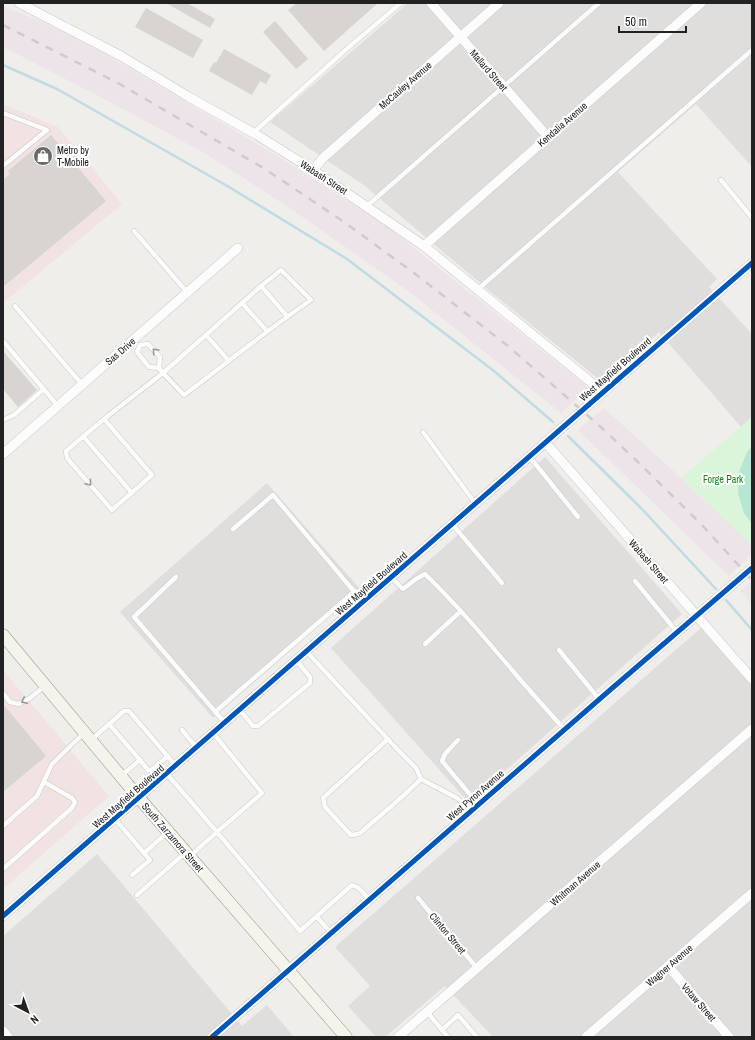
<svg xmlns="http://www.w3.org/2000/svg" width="755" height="1040" font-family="'Archivo Narrow',sans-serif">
<rect width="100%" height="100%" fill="#f0eeeb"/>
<g fill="#dfdedc">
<path d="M408,3H752V167L696,104L618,172L717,279L709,287L752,334V417L741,427L659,332L602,382L486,288L365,186L270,122Z"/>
<path d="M545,457L682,614L469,803L331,648Z"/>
<path d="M267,483L360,589L213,718L120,612Z"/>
<path d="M701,628L752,686V1037H493L445,986L385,1037H376L348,1006L370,986L335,947Z"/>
<path d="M97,854L242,1026L267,1005L294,1037H3V936Z"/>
</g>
<g fill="#f1e3e1">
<path d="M3,104L58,127L122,204L3,303Z"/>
<path d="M3,670L109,796L3,889Z"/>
</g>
<g fill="#ede4e9">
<path d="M3,6L40,21L98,50L276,155L384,224L589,388L561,413L408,291L291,209L206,154L112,103L3,47Z"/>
<path d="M604,408L681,478L752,546V554L729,576L578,430Z"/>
<path d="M752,581V605L741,591Z"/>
</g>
<path fill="#daf5da" d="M752,417V546L681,478Z"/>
<path fill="#b7e6d2" d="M752,446V524L744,513L738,493L739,472L747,452Z"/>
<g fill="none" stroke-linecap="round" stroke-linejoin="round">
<g stroke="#bfdbe3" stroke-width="2.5">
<path d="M3,65L57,89L229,187L347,259L494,371L553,422"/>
<path d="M568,436L641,508L716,589"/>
<path d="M726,600L752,630"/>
</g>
</g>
<g fill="#d7d4d2">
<path d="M166,3H187L215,19L210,28Z"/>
<path d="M297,3H378L324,51L288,10Z"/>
<path d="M146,8L203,40L193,58L135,27Z"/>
<path d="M275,21L308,59L296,69L263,32Z"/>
<path d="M224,49L271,75L266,84L260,81L252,95L209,71L214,62L216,63Z"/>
<path d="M51,135L106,201L3,287V180L10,174L8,171Z"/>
<path d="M3,351L37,390L18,407L3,389Z"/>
<path d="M3,704L46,756L3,792Z"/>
</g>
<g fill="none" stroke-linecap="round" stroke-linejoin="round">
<g stroke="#c9c8c7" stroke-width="5.5">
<g id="lane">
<path d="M3,113L47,130L3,166"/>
<path d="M253,133L350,46L401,3"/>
<path d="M721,180L752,218"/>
<path d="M367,206L599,3"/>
<path d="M134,231L187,292"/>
<path d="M261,286L163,373L184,395C226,364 267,330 311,300L281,270L261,286L287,316"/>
<path d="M477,290L752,50"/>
<path d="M242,303L267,331"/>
<path d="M15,306L73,374L82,384"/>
<path d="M206,335L229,361"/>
<path d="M3,341L58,406"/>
<path d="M140,345L137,352L149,367L159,368"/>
<path d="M104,419L152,475L112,510L67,458L66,451L104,419L163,373L159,368L160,357L148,344L140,345"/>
<path d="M3,420L14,415L44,389"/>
<path d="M423,432L475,503"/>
<path d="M83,436L132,493"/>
<path d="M529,456L578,517"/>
<path d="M452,524L502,583"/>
<path d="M233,529L273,495L363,602"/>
<path d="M176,577L134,617L225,723"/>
<path d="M391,577L403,589L416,579L425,574C456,604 484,637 512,670C529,690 547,710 565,730"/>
<path d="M635,581L677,632"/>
<path d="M425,644L461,611"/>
<path d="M559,650L599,699"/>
<path d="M306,651L398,750L416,768L421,779L403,796L359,834L351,835L325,807L323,798L388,739"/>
<path d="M3,693L10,702L19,704L30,698L45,686"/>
<path d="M240,710L253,726H258L310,683V677L296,660"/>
<path d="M215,712L355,591"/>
<path d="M109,724L140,760L122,775"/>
<path d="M182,730L196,747"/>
<path d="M91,740L124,711H129L176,766"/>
<path d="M458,740L445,754L442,761L478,804"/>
<path d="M140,760L148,770H151L168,756"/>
<path d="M167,774L217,832L262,793L213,733"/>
<path d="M421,779L457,798L470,811"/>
<path d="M115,819L144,853L167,833"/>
<path d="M3,826L37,796L52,764L84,733"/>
<path d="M190,856L217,832L300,931L352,885L359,888L369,899"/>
<path d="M3,869L72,808L75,802L72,798L44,782"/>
<path d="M132,875L150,860L144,853"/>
<path d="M137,895L185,853"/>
<path d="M418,898L477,968"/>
<path d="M317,917L331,933"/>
<path d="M427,1012L448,1037"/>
<path d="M442,1030L458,1015L477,1037"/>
</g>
</g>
<g stroke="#c9c8c7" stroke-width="10">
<g id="street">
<path d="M19,3L121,56L189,97L257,135L313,170L424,246L603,392"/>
<path d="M431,3L548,137"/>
<path d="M313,170L323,158L499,3"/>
<path d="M424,246L701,3"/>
<path d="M545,442L752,679"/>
<path d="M3,454L238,248"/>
<path d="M3,916L570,421L752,263"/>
<path d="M668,966L729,1037"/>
<path d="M3,1031L8,1037"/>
<path d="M212,1037L610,690L752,568"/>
<path d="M398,1037L752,729"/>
<path d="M586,1037L752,893"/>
</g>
</g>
<g stroke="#999a82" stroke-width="13">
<path id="secondary" d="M3,635L139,798L346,1037"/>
</g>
<use href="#lane" stroke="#fdfcfc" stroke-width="4.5"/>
<use href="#street" stroke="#fdfcfc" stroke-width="9"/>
<use href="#secondary" stroke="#f4f4ed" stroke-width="12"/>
<path stroke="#ccc" stroke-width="2.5" stroke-dasharray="8 8" stroke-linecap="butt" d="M3,25L118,83L265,169L344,222L414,273L508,346L602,428L640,464L701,524L752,580"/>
<g stroke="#fff" stroke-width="8">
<g id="cycleway">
<path d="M3,916L570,421L752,263"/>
<path d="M212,1037L610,690L752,568"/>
</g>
</g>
<use href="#cycleway" stroke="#0057b8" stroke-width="5"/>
</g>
<defs><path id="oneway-chevron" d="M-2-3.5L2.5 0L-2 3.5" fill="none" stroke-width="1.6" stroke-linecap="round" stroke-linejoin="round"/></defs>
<g stroke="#9a9a9a">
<use href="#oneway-chevron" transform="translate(155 351) rotate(-133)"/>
<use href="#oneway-chevron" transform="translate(89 483) rotate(50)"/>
<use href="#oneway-chevron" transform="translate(24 701) rotate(154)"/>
</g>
<defs>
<g id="shop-disc" transform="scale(1)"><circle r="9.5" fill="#6a6968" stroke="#fff"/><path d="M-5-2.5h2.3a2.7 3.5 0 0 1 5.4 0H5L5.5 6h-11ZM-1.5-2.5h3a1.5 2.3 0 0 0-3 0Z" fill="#fff"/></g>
</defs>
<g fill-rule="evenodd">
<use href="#shop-disc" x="43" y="156"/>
</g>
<g text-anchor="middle" stroke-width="4" stroke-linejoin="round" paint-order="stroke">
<g font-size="10" fill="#222" stroke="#fff">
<text transform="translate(489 70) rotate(49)" y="4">Mallard Street</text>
<text transform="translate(405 85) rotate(-41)" y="4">McCauley Avenue</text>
<text transform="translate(562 124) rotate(-41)" y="4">Kendalia Avenue</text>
<text transform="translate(324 177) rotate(33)" y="4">Wabash Street</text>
<text transform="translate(120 351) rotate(-41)" y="4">Sas Drive</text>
<text transform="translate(615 369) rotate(-41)" y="4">West Mayfield Boulevard</text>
<text transform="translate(649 561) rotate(49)" y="4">Wabash Street</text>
<text transform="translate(371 583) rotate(-41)" y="4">West Mayfield Boulevard</text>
<text transform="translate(475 795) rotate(-41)" y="4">West Pyron Avenue</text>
<text transform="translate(128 796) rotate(-41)" y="4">West Mayfield Boulevard</text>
<text transform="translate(173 837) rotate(49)" y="4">South Zarzamora Street</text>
<text transform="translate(575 883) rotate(-41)" y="4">Whitman Avenue</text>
<text transform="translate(448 933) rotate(50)" y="4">Clinton Street</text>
<text transform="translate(669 965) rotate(-41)" y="4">Wagner Avenue</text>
<text transform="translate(699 1002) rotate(49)" y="4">Votaw Street</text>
</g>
<g font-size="10" fill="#222" stroke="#fff" text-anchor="start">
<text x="57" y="154">Metro by<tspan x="57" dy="12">T-Mobile</tspan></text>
</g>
<g font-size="10" fill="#0c8416" stroke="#fff">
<text x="723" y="483">Forge Park</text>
</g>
</g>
<rect width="755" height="1040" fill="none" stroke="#222222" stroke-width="8"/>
<g transform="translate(28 1012) rotate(139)" stroke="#ffffff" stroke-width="3" paint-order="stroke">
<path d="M0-3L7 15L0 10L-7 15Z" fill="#222222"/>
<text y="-6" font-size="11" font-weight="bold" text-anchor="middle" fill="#222222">N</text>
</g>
<path d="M619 26v6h67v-6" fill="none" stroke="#222222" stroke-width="2"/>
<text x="625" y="26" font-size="12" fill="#222222" stroke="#ffffff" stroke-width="3" paint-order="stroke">50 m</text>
</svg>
